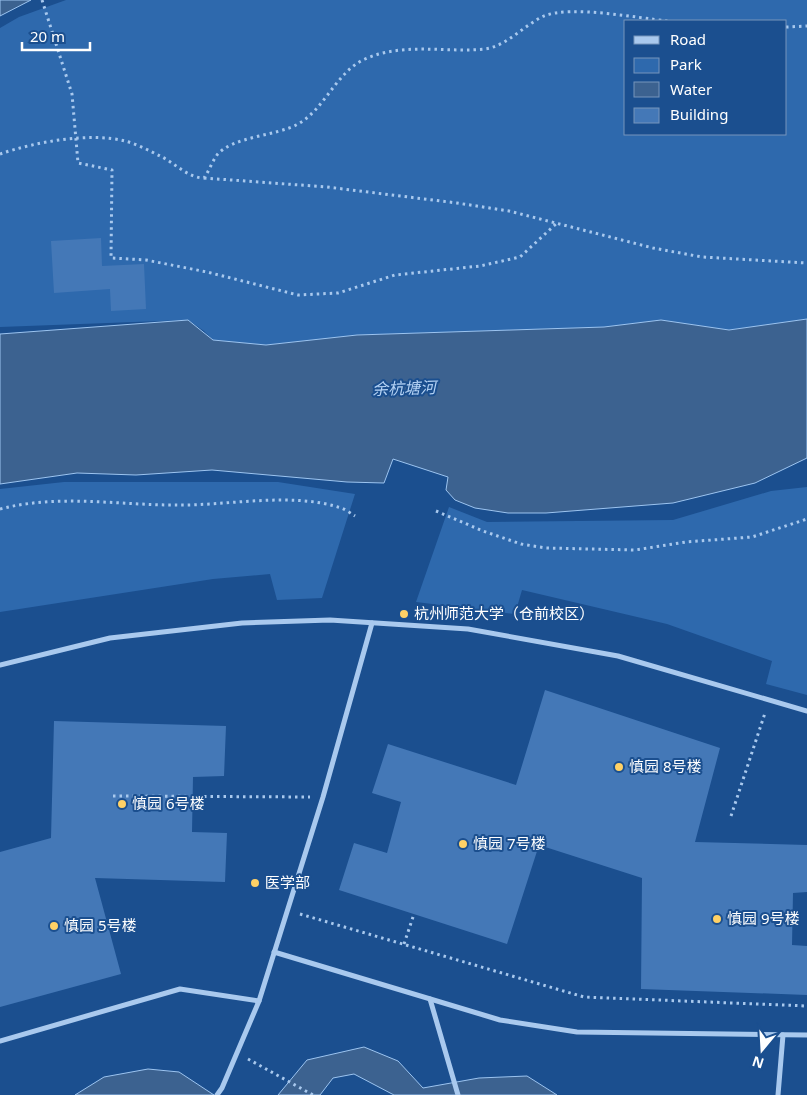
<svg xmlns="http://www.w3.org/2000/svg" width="807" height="1095" font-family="'Noto Sans','Noto Sans SC',sans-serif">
<rect width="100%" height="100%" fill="#1b4f8f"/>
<g fill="#2e69ad" fill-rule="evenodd">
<path d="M66,0H807V319L729,330L661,320L604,327L357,335L266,345L213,340L204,331L188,320L0,327V28L19,17ZM626,21H786V134H626Z"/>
<path d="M64,482H278L355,494L322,598L277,600L270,574L213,579L0,612V489Z"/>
<path d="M807,487V695L766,684L772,661L667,624L522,590L515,614L416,602L449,507L487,522L673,520L771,491Z"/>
</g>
<g fill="#3c6290" stroke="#9cc4f0">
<path d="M0,0H31L0,16Z"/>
<path d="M807,319V458L755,483L673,503L546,513H508L475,508L455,500L446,490L448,477L393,459L384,483L347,482L212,470L136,475L77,473L0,484V334L188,320L213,340L266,345L357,335L604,327L661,320L729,330Z"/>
<path d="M364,1047L398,1061L423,1088L479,1078L527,1076L557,1095H394L354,1074L333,1078L320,1095H278L307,1060Z"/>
<path d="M148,1069L179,1072L214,1095H75L104,1077Z"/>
</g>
<g fill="#4478b7">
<path d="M101,238L102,266L144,264L146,309L111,311L110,289L54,293L51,241Z"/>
<path d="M545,690L720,748L695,842L807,845V892L793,893L792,945L807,946V995L641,989L642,878L539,845L507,944L339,890L354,843L387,853L401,802L372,793L388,744L516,785Z"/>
<path d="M54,721L226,726L224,776L193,777L192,832L227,833L225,882L95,878L121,974L0,1007V852L51,838Z"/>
</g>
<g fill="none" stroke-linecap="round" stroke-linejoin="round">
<g stroke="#a9c9ee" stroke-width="3" stroke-dasharray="2.5 4" stroke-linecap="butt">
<path d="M42,0L72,94L78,163L112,170L111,258L146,260L207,272L298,295L338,293L395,275L480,266L520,257L557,223"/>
<path d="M786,27L807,26"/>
<path d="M0,154C35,142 89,132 125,141C137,144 150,151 160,156C175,163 188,178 204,178C209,171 212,162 217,155C233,136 277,136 298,124C325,109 336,72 365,59C403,42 445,53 485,49C507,46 524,25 544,16C571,5 637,18 668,21"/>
<path d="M204,178L327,187L457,203L509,211L653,248L702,257L807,263"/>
<path d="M0,509C58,494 116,505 175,505C226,506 289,492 338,507C344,508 350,513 355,516"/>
<path d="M436,511L483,531L521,544L546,548L635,550L686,542L752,537L807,519"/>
<path d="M113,796L310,797"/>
<path d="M731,816L765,713"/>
<path d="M300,914L584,997L807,1006"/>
<path d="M404,944L414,914"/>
<path d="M248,1059L313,1095"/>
</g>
<g stroke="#a9c9ee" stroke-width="5">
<path d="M0,665L110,638L242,623L330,620L468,629L618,656L807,711"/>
<path d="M274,952L500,1020L577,1032L807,1035"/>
<path d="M430,999L458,1095"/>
<path d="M0,1041L180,989L259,1001"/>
<path d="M217,1095L222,1088L259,1001L323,797L372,623"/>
<path d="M778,1095L783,1035"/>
</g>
</g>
<g fill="#ffd166" stroke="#1b4f8f" stroke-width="2">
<circle cx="404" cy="614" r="5"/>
<circle cx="619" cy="767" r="5"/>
<circle cx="122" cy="804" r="5"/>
<circle cx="463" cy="844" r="5"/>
<circle cx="255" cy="883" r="5"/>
<circle cx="717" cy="919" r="5"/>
<circle cx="54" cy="926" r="5"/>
</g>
<g text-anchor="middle" stroke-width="4" stroke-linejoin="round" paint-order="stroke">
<g font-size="15" fill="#fff" stroke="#1b4f8f" text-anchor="start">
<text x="414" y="619">杭州师范大学（仓前校区）</text>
<text x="629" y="772">慎园 8号楼</text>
<text x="132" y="809">慎园 6号楼</text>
<text x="473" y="849">慎园 7号楼</text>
<text x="265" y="888">医学部</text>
<text x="727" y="924">慎园 9号楼</text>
<text x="64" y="931">慎园 5号楼</text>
</g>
<g font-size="16" font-style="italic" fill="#b5d3f5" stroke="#1b4f8f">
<text transform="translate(404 388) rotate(-2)" y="6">余杭塘河</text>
</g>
</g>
<rect x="624" y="20" width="162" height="115" fill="#1b4f8f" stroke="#7695bc"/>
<rect x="634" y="36" width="25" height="8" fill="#a9c9ee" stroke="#7695bc"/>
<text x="670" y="45" font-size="15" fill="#ffffff">Road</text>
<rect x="634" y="58" width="25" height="15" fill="#2e69ad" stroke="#7695bc"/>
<text x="670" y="70" font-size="15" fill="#ffffff">Park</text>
<rect x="634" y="82" width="25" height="15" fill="#3c6290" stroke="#7695bc"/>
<text x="670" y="95" font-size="15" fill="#ffffff">Water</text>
<rect x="634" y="108" width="25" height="15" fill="#4478b7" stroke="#7695bc"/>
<text x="670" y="120" font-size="15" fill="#ffffff">Building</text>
<g transform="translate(762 1050) rotate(198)" stroke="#1b4f8f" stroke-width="4" paint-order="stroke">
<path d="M0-4L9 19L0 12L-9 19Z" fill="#ffffff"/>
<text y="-8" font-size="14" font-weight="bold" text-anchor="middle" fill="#ffffff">N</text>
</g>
<path d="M22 42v8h68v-8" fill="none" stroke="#ffffff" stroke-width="2.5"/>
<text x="30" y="42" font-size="15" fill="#ffffff" stroke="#1b4f8f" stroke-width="4" paint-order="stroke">20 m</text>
</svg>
